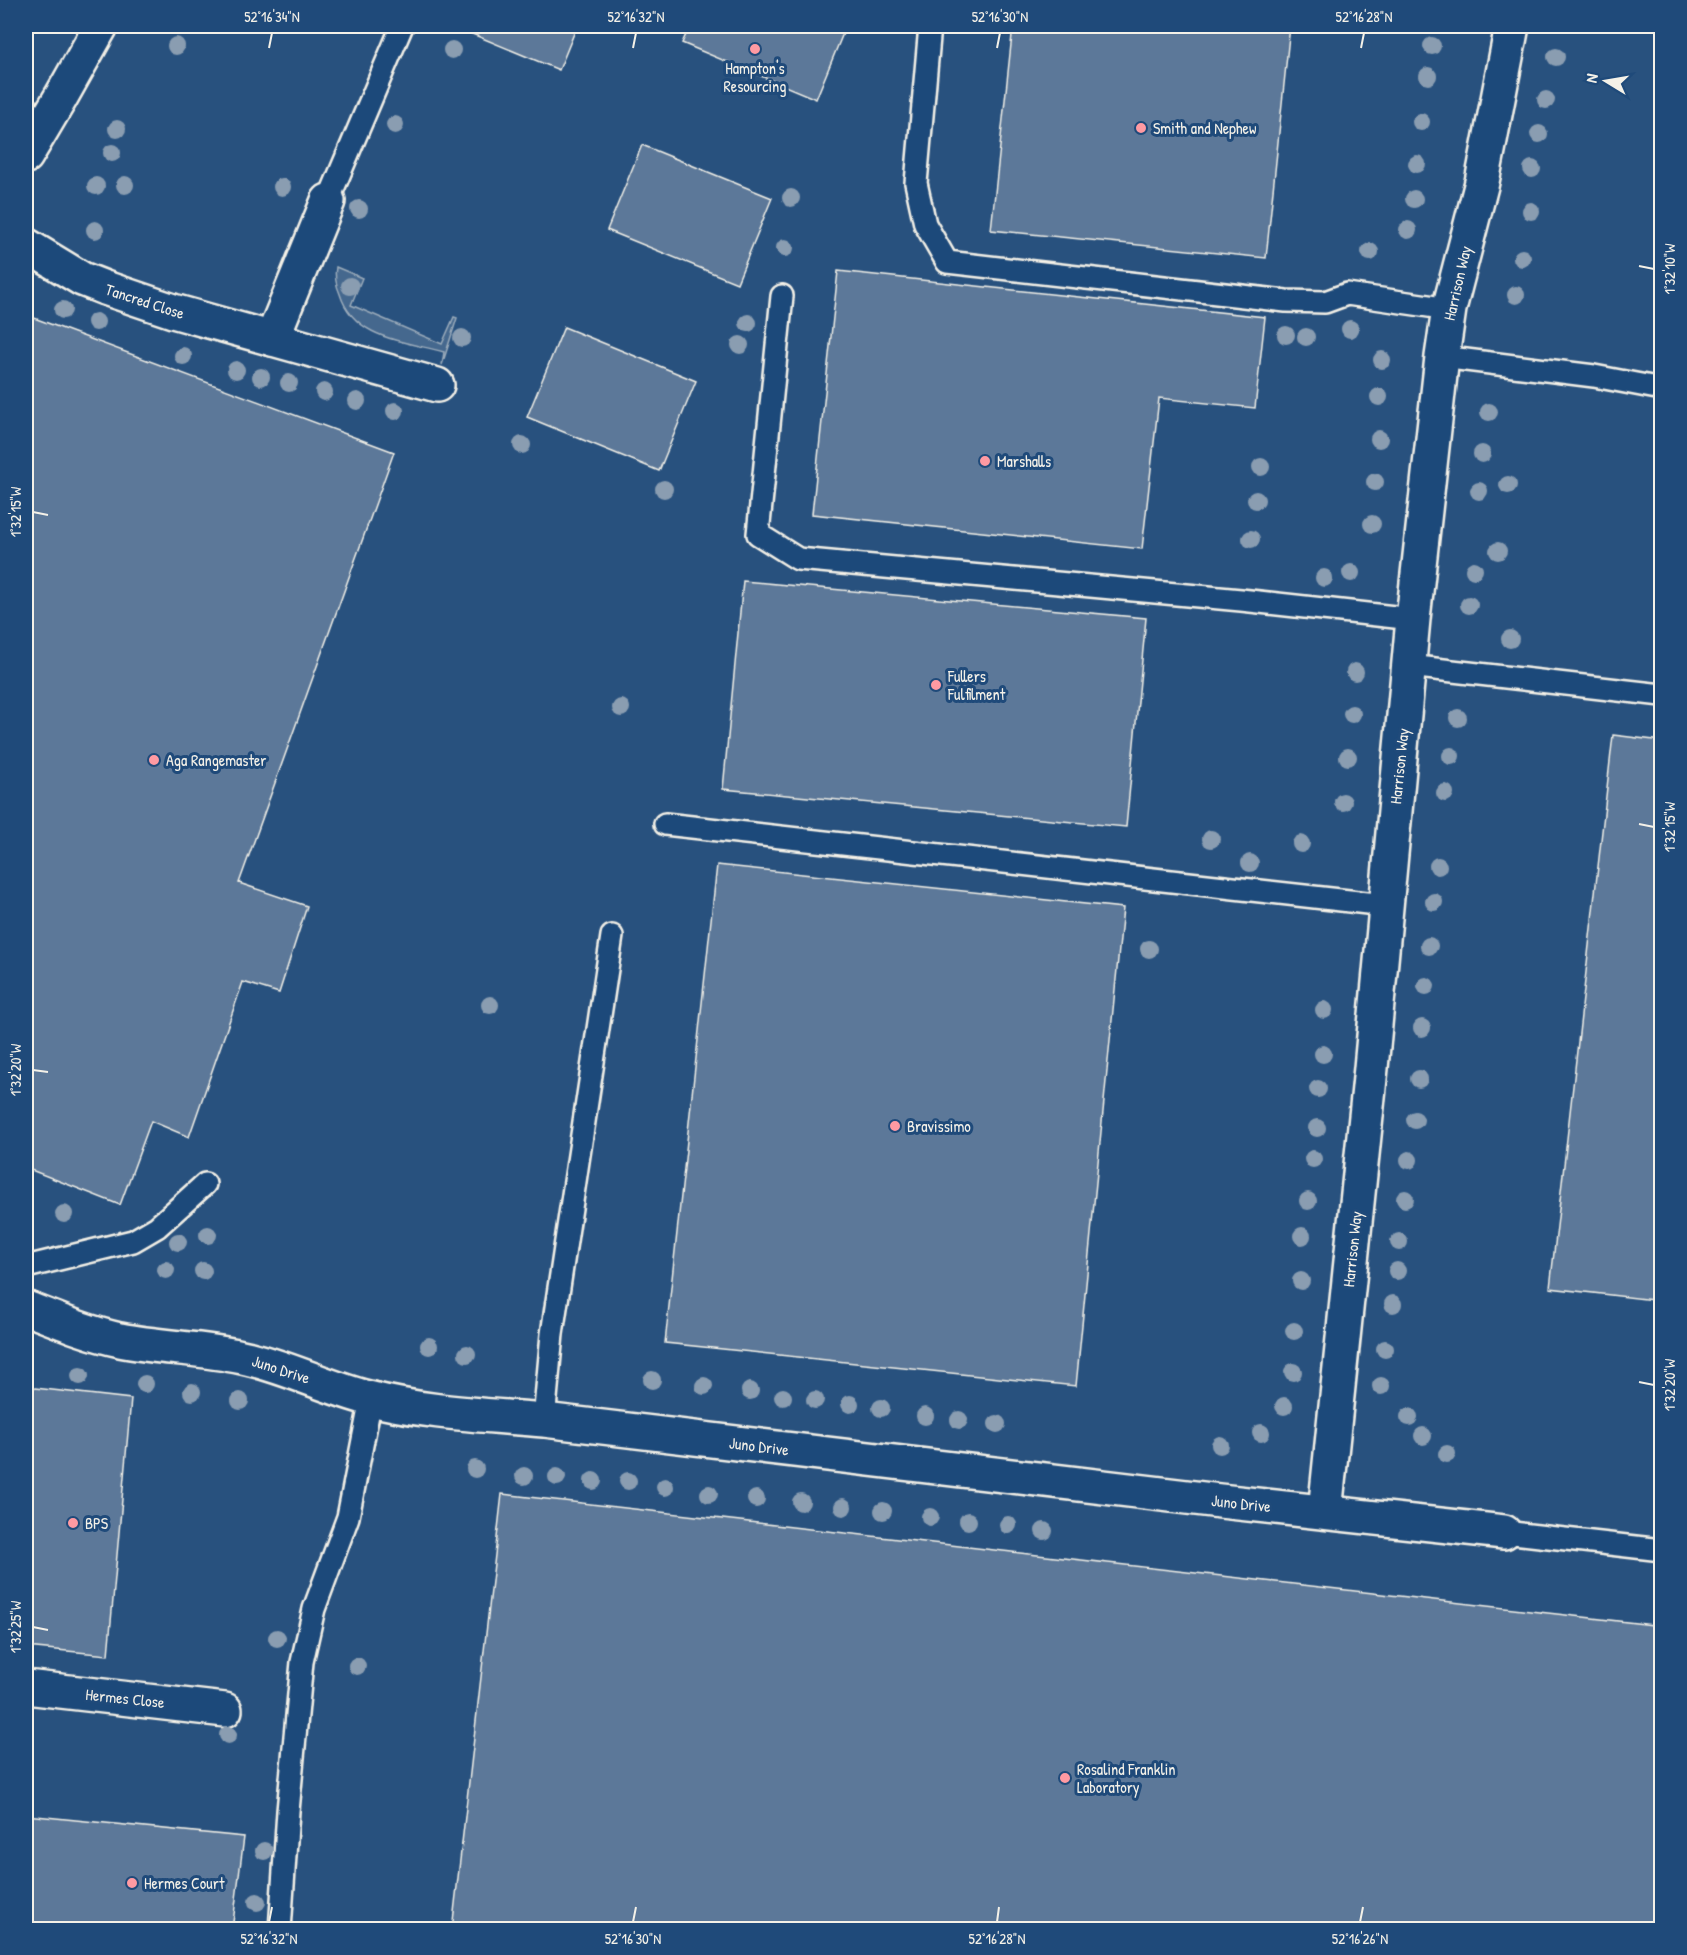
<svg xmlns="http://www.w3.org/2000/svg" width="1687" height="1955" font-family="'Patrick Hand',sans-serif">
<rect width="100%" height="100%" fill="#28517e"/>
<filter id="ink" filterUnits="userSpaceOnUse"><feTurbulence type="fractalNoise" baseFrequency=".0167" numOctaves="2"/><feDisplacementMap in="SourceGraphic" scale="12" xChannelSelector="R" yChannelSelector="G"/><feConvolveMatrix kernelMatrix="1 2 1 2 8 2 1 2 1" color-interpolation-filters="sRGB"/></filter>
<g filter="url(#ink)">
<path fill="#45688e" stroke="#9cacbb" stroke-width="1.5" d="M336,267L362,278L351,305L442,344L454,317L457,318L442,365L444,352C404,341 354,339 340,294C336,285 334,277 336,267Z"/>
<g fill="#5b7899" stroke="#f4f1e8" stroke-width="1.5">
<path d="M473,26H577L559,70L470,33Z"/>
<path d="M690,26H846L816,99L682,43Z"/>
<path d="M1013,26H1290L1266,258L991,230Z"/>
<path d="M642,145L772,198L737,283L607,230Z"/>
<path d="M838,271L1265,317L1255,408L1159,398L1142,549L812,514Z"/>
<path d="M26,315L394,452L239,883L307,906L279,993L243,982L189,1137L151,1121L120,1205L26,1168Z"/>
<path d="M564,327L696,381L659,471L527,417Z"/>
<path d="M743,581L1146,618L1126,827L723,789Z"/>
<path d="M1613,735L1662,741V1301L1550,1288Z"/>
<path d="M717,865L1123,908L1076,1386L665,1343Z"/>
<path d="M26,1387L131,1399L108,1655L26,1647Z"/>
<path d="M502,1494L1662,1626V1930H452Z"/>
<path d="M26,1815L244,1837L232,1930H26Z"/>
</g>
<g fill="none" stroke-linecap="round" stroke-linejoin="round">
<g stroke="#f4f1e8" stroke-width="26">
<g id="service">
<path d="M930,26L916,183L925,224L947,262L1286,301L1325,302L1347,294L1449,309"/>
<path d="M328,201L402,26"/>
<path d="M782,296L758,534L798,559L1241,600L1413,619"/>
<path d="M1442,357L1594,376L1662,389"/>
<path d="M1409,666L1662,695"/>
<path d="M665,824L1385,905"/>
<path d="M26,1267L133,1241L157,1227L205,1184"/>
<path d="M544,1420L552,1334L612,936"/>
<path d="M1504,1532L1662,1550"/>
<path d="M280,1930L288,1811L302,1662L314,1609L348,1517L371,1399"/>
</g>
</g>
<g stroke="#f4f1e8" stroke-width="38">
<g id="minor">
<path d="M26,245L82,279L105,288L173,311L437,385"/>
<path d="M272,339L328,201"/>
<path d="M26,1308C57,1320 88,1333 120,1340C161,1348 202,1348 242,1357C286,1366 325,1387 368,1398C424,1413 487,1415 544,1420L1220,1501L1504,1532"/>
<path d="M1325,1512L1371,1068L1413,619L1442,357L1449,309L1482,182L1512,26"/>
<path d="M26,1687L225,1710"/>
</g>
</g>
<g stroke="#f4f1e8" stroke-width="38">
<path id="tertiary" d="M26,156L61,97L101,26"/>
</g>
<use href="#service" stroke="#1f4a7a" stroke-width="21"/>
<use href="#minor" stroke="#1f4a7a" stroke-width="33"/>
<use href="#tertiary" stroke="#1f4a7a" stroke-width="33"/>
</g>
<g fill="#8a9db1">
<circle cx="176" cy="46" r="9"/>
<circle cx="1432" cy="46" r="9"/>
<circle cx="452" cy="50" r="9"/>
<circle cx="1556" cy="57" r="9"/>
<circle cx="1428" cy="76" r="9"/>
<circle cx="1546" cy="100" r="9"/>
<circle cx="1421" cy="122" r="9"/>
<circle cx="395" cy="125" r="9"/>
<circle cx="117" cy="129" r="9"/>
<circle cx="1539" cy="134" r="9"/>
<circle cx="112" cy="153" r="9"/>
<circle cx="1417" cy="164" r="9"/>
<circle cx="1532" cy="169" r="9"/>
<circle cx="125" cy="185" r="9"/>
<circle cx="96" cy="186" r="9"/>
<circle cx="282" cy="187" r="9"/>
<circle cx="791" cy="198" r="9"/>
<circle cx="1414" cy="199" r="9"/>
<circle cx="359" cy="209" r="9"/>
<circle cx="1531" cy="211" r="9"/>
<circle cx="95" cy="230" r="9"/>
<circle cx="1408" cy="230" r="9"/>
<circle cx="785" cy="248" r="9"/>
<circle cx="1370" cy="252" r="9"/>
<circle cx="1522" cy="258" r="9"/>
<circle cx="350" cy="286" r="9"/>
<circle cx="1516" cy="295" r="9"/>
<circle cx="63" cy="310" r="9"/>
<circle cx="96" cy="322" r="9"/>
<circle cx="748" cy="323" r="9"/>
<circle cx="1350" cy="329" r="9"/>
<circle cx="1286" cy="335" r="9"/>
<circle cx="1306" cy="337" r="9"/>
<circle cx="462" cy="338" r="9"/>
<circle cx="740" cy="345" r="9"/>
<circle cx="183" cy="356" r="9"/>
<circle cx="1382" cy="360" r="9"/>
<circle cx="236" cy="370" r="9"/>
<circle cx="261" cy="377" r="9"/>
<circle cx="289" cy="383" r="9"/>
<circle cx="324" cy="392" r="9"/>
<circle cx="1379" cy="397" r="9"/>
<circle cx="357" cy="401" r="9"/>
<circle cx="395" cy="411" r="9"/>
<circle cx="1489" cy="412" r="9"/>
<circle cx="1379" cy="439" r="9"/>
<circle cx="522" cy="445" r="9"/>
<circle cx="1482" cy="454" r="9"/>
<circle cx="1261" cy="467" r="9"/>
<circle cx="1375" cy="482" r="9"/>
<circle cx="1508" cy="485" r="9"/>
<circle cx="664" cy="489" r="9"/>
<circle cx="1479" cy="491" r="9"/>
<circle cx="1256" cy="500" r="9"/>
<circle cx="1372" cy="524" r="9"/>
<circle cx="1251" cy="539" r="9"/>
<circle cx="1498" cy="551" r="9"/>
<circle cx="1474" cy="570" r="9"/>
<circle cx="1351" cy="573" r="9"/>
<circle cx="1324" cy="578" r="9"/>
<circle cx="1469" cy="605" r="9"/>
<circle cx="1510" cy="639" r="9"/>
<circle cx="1355" cy="672" r="9"/>
<circle cx="621" cy="708" r="9"/>
<circle cx="1352" cy="714" r="9"/>
<circle cx="1458" cy="718" r="9"/>
<circle cx="1451" cy="756" r="9"/>
<circle cx="1348" cy="757" r="9"/>
<circle cx="1445" cy="793" r="9"/>
<circle cx="1343" cy="802" r="9"/>
<circle cx="1211" cy="839" r="9"/>
<circle cx="1301" cy="844" r="9"/>
<circle cx="1250" cy="863" r="9"/>
<circle cx="1438" cy="866" r="9"/>
<circle cx="1434" cy="902" r="9"/>
<circle cx="1429" cy="946" r="9"/>
<circle cx="1149" cy="949" r="9"/>
<circle cx="1426" cy="986" r="9"/>
<circle cx="490" cy="1005" r="9"/>
<circle cx="1324" cy="1010" r="9"/>
<circle cx="1422" cy="1028" r="9"/>
<circle cx="1323" cy="1054" r="9"/>
<circle cx="1419" cy="1079" r="9"/>
<circle cx="1318" cy="1089" r="9"/>
<circle cx="1415" cy="1120" r="9"/>
<circle cx="1317" cy="1128" r="9"/>
<circle cx="1313" cy="1159" r="9"/>
<circle cx="1409" cy="1160" r="9"/>
<circle cx="1405" cy="1199" r="9"/>
<circle cx="1308" cy="1201" r="9"/>
<circle cx="64" cy="1214" r="9"/>
<circle cx="208" cy="1235" r="9"/>
<circle cx="1302" cy="1236" r="9"/>
<circle cx="178" cy="1242" r="9"/>
<circle cx="1399" cy="1242" r="9"/>
<circle cx="166" cy="1270" r="9"/>
<circle cx="203" cy="1271" r="9"/>
<circle cx="1397" cy="1271" r="9"/>
<circle cx="1301" cy="1281" r="9"/>
<circle cx="1393" cy="1304" r="9"/>
<circle cx="1294" cy="1331" r="9"/>
<circle cx="429" cy="1346" r="9"/>
<circle cx="1385" cy="1349" r="9"/>
<circle cx="467" cy="1354" r="9"/>
<circle cx="1293" cy="1372" r="9"/>
<circle cx="80" cy="1376" r="9"/>
<circle cx="652" cy="1380" r="9"/>
<circle cx="145" cy="1384" r="9"/>
<circle cx="704" cy="1386" r="9"/>
<circle cx="1381" cy="1386" r="9"/>
<circle cx="750" cy="1391" r="9"/>
<circle cx="192" cy="1392" r="9"/>
<circle cx="783" cy="1397" r="9"/>
<circle cx="815" cy="1400" r="9"/>
<circle cx="240" cy="1401" r="9"/>
<circle cx="850" cy="1404" r="9"/>
<circle cx="1284" cy="1406" r="9"/>
<circle cx="881" cy="1408" r="9"/>
<circle cx="925" cy="1416" r="9"/>
<circle cx="1409" cy="1417" r="9"/>
<circle cx="959" cy="1420" r="9"/>
<circle cx="997" cy="1424" r="9"/>
<circle cx="1261" cy="1433" r="9"/>
<circle cx="1423" cy="1436" r="9"/>
<circle cx="1220" cy="1445" r="9"/>
<circle cx="1447" cy="1454" r="9"/>
<circle cx="475" cy="1469" r="9"/>
<circle cx="524" cy="1476" r="9"/>
<circle cx="557" cy="1477" r="9"/>
<circle cx="593" cy="1481" r="9"/>
<circle cx="628" cy="1481" r="9"/>
<circle cx="665" cy="1487" r="9"/>
<circle cx="709" cy="1494" r="9"/>
<circle cx="756" cy="1499" r="9"/>
<circle cx="801" cy="1502" r="9"/>
<circle cx="843" cy="1507" r="9"/>
<circle cx="883" cy="1511" r="9"/>
<circle cx="930" cy="1517" r="9"/>
<circle cx="968" cy="1521" r="9"/>
<circle cx="1008" cy="1525" r="9"/>
<circle cx="1044" cy="1531" r="9"/>
<circle cx="277" cy="1638" r="9"/>
<circle cx="357" cy="1666" r="9"/>
<circle cx="228" cy="1735" r="9"/>
<circle cx="264" cy="1851" r="9"/>
<circle cx="257" cy="1902" r="9"/>
</g>
</g>
<path fill="none" stroke="#f4f1e8" stroke-width="2" d="M269,48L272,33M633,48L636,33M997,48L1000,33M1361,48L1364,33M1639,266L1654,269M33,512L48,515M1639,824L1654,827M33,1070L48,1072M1639,1382L1654,1385M33,1627L48,1630M269,1922L272,1907M633,1922L636,1907M997,1922L999,1907M1360,1922L1363,1907"/>
<g fill="#ff9aa2" stroke="#1f4a7a" stroke-width="2">
<circle cx="755" cy="49" r="6"/>
<circle cx="1141" cy="128" r="6"/>
<circle cx="985" cy="461" r="6"/>
<circle cx="936" cy="685" r="6"/>
<circle cx="154" cy="760" r="6"/>
<circle cx="895" cy="1126" r="6"/>
<circle cx="73" cy="1523" r="6"/>
<circle cx="1065" cy="1778" r="6"/>
<circle cx="132" cy="1883" r="6"/>
</g>
<g text-anchor="middle" stroke-width="6" stroke-linejoin="round" paint-order="stroke">
<g font-size="16" fill="#f4f1e8" stroke="#1f4a7a" text-anchor="start">
<text x="755" y="74" text-anchor="middle">Hampton's<tspan x="755" dy="18">Resourcing</tspan></text>
<text x="1153" y="134">Smith and Nephew</text>
<text x="997" y="467">Marshalls</text>
<text x="948" y="682">Fullers<tspan x="948" dy="18">Fulfilment</tspan></text>
<text x="166" y="766">Aga Rangemaster</text>
<text x="907" y="1132">Bravissimo</text>
<text x="85" y="1529">BPS</text>
<text x="1077" y="1775">Rosalind Franklin<tspan x="1077" dy="18">Laboratory</tspan></text>
<text x="144" y="1889">Hermes Court</text>
</g>
<g font-size="16" fill="#f4f1e8" stroke="#1f4a7a">
<text transform="translate(1457 283) rotate(-77)" y="6">Harrison Way</text>
<text transform="translate(145 301) rotate(18)" y="6">Tancred Close</text>
<text transform="translate(1399 766) rotate(-84)" y="6">Harrison Way</text>
<text transform="translate(1352 1249) rotate(-84)" y="6">Harrison Way</text>
<text transform="translate(281 1369) rotate(18)" y="6">Juno Drive</text>
<text transform="translate(759 1446) rotate(7)" y="6">Juno Drive</text>
<text transform="translate(1241 1503) rotate(6)" y="6">Juno Drive</text>
<text transform="translate(125 1698) rotate(6)" y="6">Hermes Close</text>
</g>
</g>
<rect width="1687" height="1955" fill="none" stroke="#1f4a7a" stroke-width="66"/>
<g transform="translate(1606 81) rotate(281)" stroke="#1f4a7a" stroke-width="4.5" paint-order="stroke">
<path d="M0-4.5L10 22L0 15L-10 22Z" fill="#f4f1e8"/>
<text y="-9" font-size="16" font-weight="bold" text-anchor="middle" fill="#f4f1e8">N</text>
</g>
<rect x="33" y="33" width="1621" height="1889" fill="none" stroke="#f4f1e8" stroke-width="2"/>
<g font-size="15" text-anchor="middle" fill="#f4f1e8">
<text x="272" y="22">52°16'34"N</text>
<text x="636" y="22">52°16'32"N</text>
<text x="1000" y="22">52°16'30"N</text>
<text x="1364" y="22">52°16'28"N</text>
<text transform="translate(1670 269) rotate(-90)" y="5">1°32'10"W</text>
<text transform="translate(16 512) rotate(-90)" y="5">1°32'15"W</text>
<text transform="translate(1670 827) rotate(-90)" y="5">1°32'15"W</text>
<text transform="translate(16 1070) rotate(-90)" y="5">1°32'20"W</text>
<text transform="translate(1670 1385) rotate(-90)" y="5">1°32'20"W</text>
<text transform="translate(16 1627) rotate(-90)" y="5">1°32'25"W</text>
<text x="269" y="1944">52°16'32"N</text>
<text x="633" y="1944">52°16'30"N</text>
<text x="997" y="1944">52°16'28"N</text>
<text x="1360" y="1944">52°16'26"N</text>
</g>
</svg>
